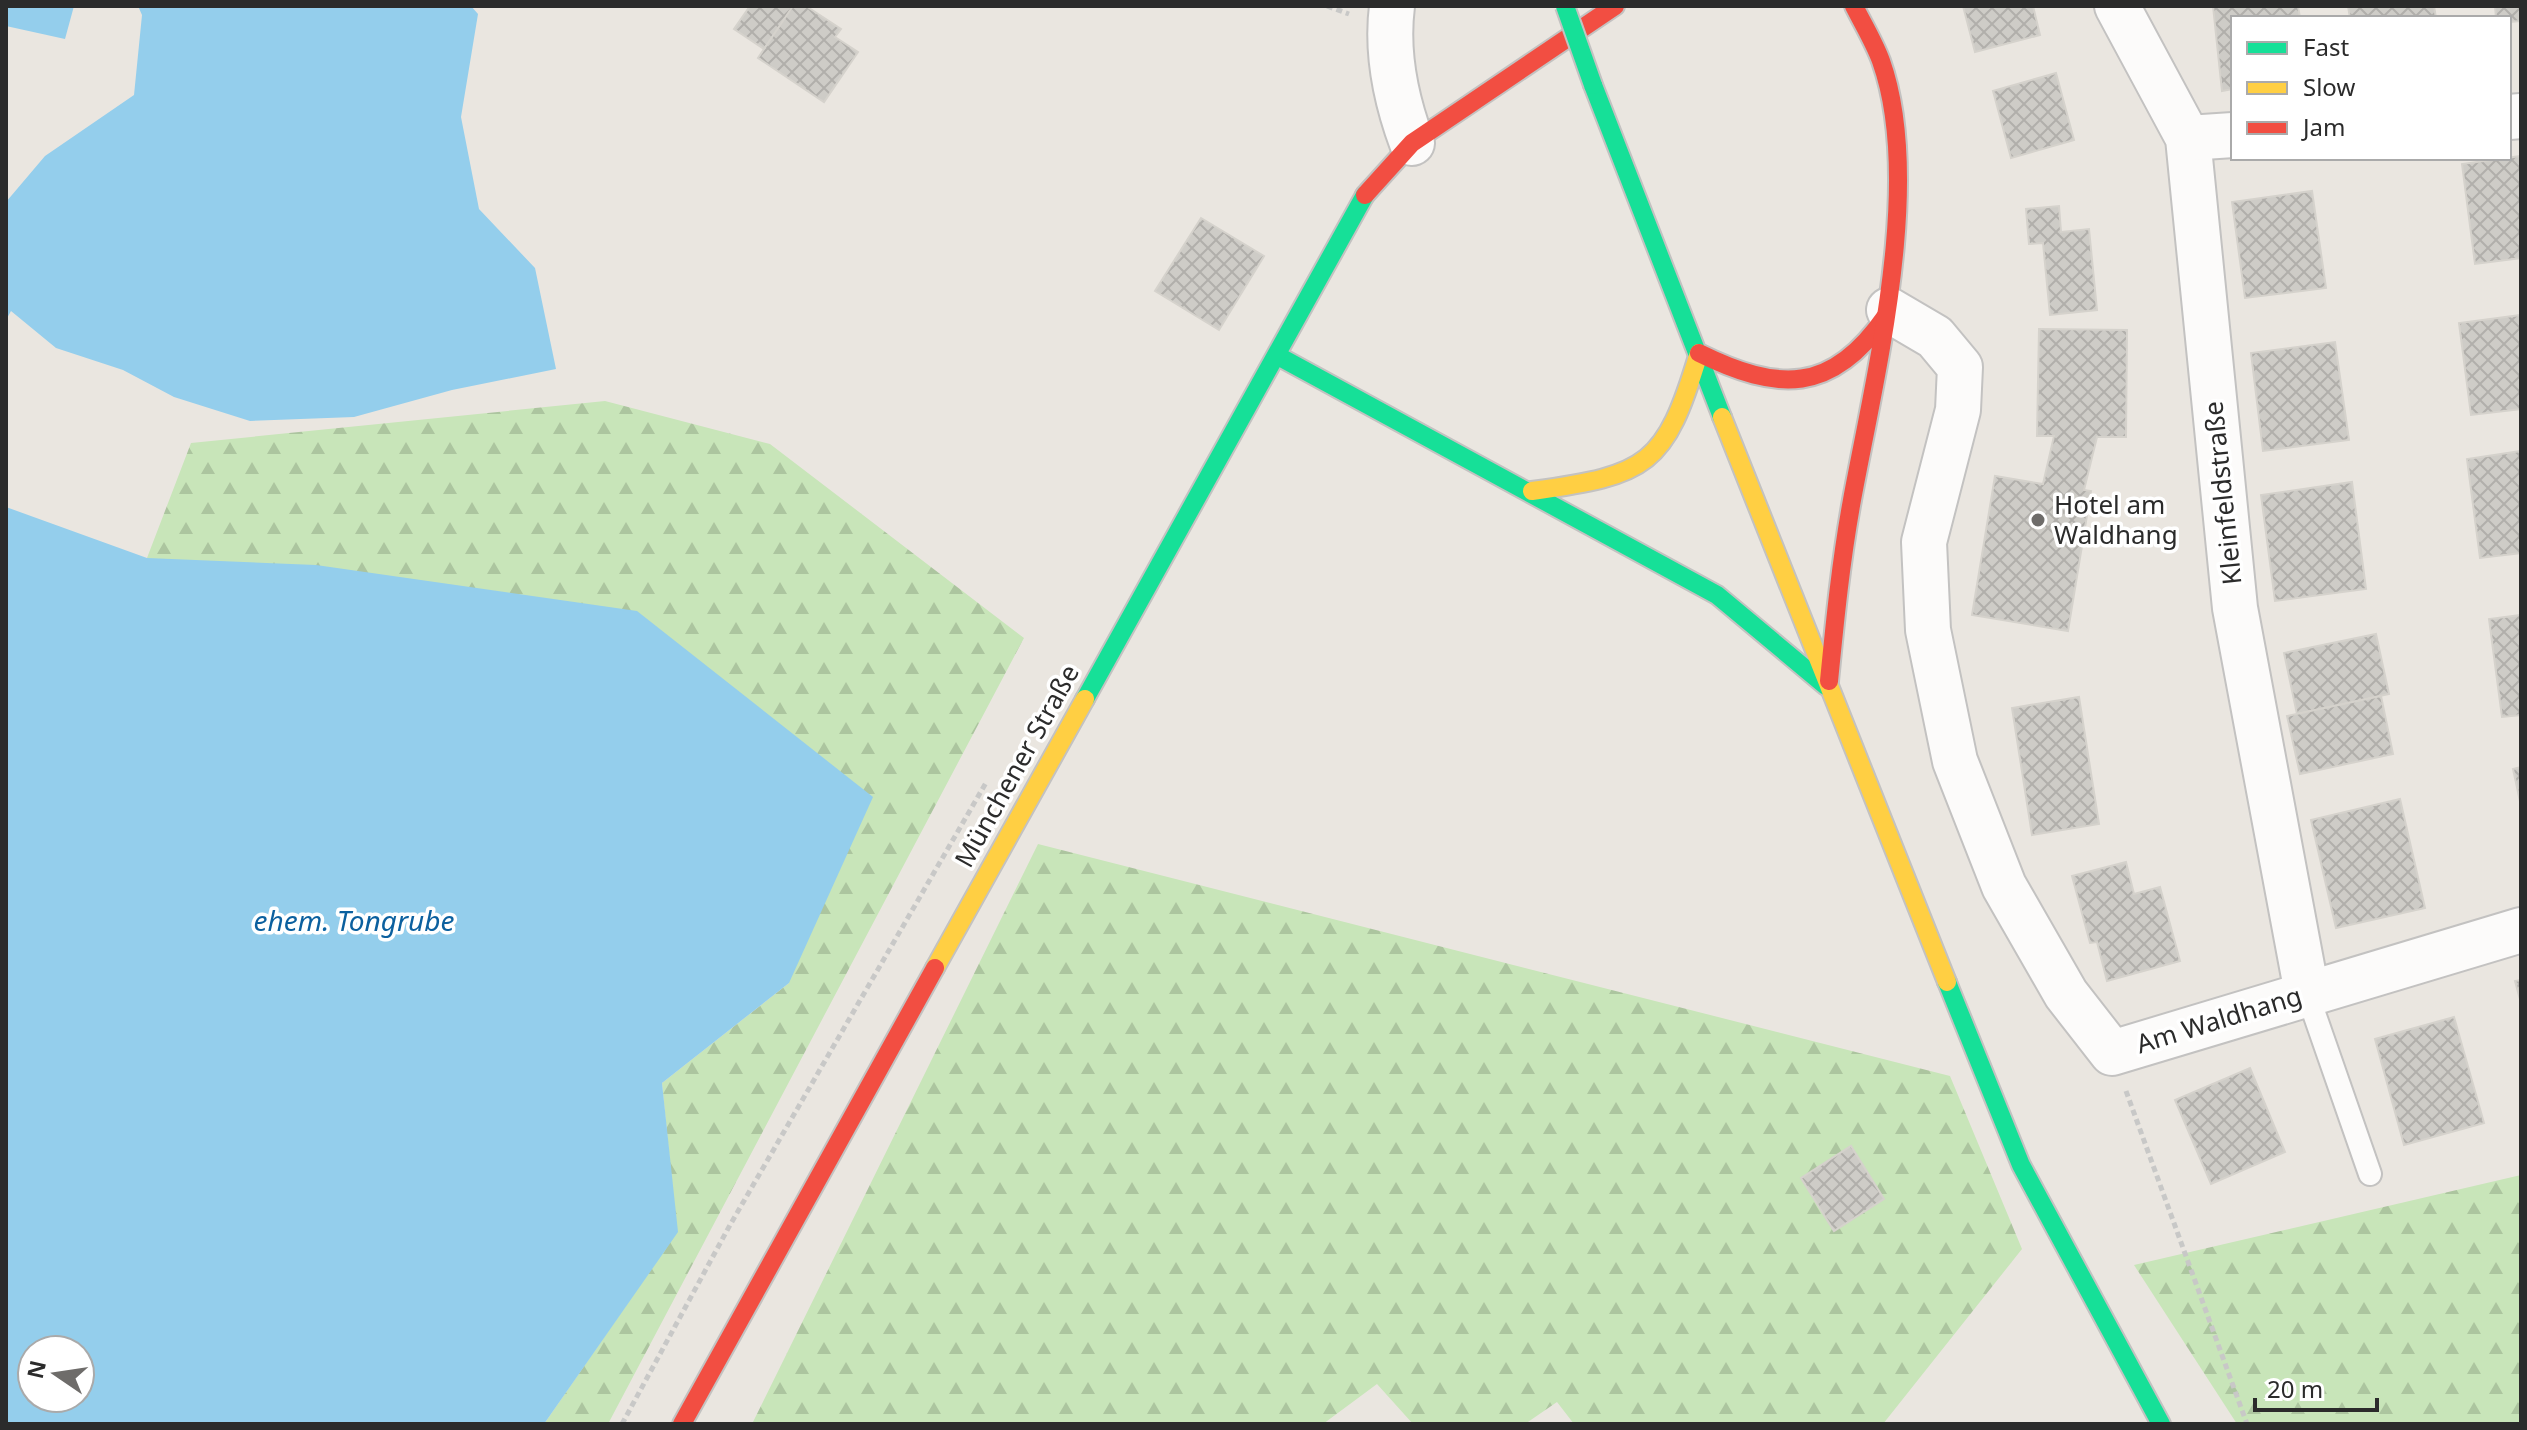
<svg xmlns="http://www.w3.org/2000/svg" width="2527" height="1430" font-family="'Noto Sans',sans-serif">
<defs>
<pattern id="forest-firs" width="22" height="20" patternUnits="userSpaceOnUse" patternTransform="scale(2)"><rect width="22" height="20" fill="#c8e5b9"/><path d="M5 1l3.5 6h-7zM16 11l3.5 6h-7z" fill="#acc59f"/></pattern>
<pattern id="building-cross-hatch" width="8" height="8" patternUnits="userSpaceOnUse" patternTransform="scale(2)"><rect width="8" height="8" fill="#ceccc7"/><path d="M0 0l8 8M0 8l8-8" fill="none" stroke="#b1afab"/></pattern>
</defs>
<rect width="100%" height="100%" fill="#eae6e0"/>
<g fill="url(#forest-firs)">
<path d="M605,401L770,444L1024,638L608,1424H544L677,1232L662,1083L789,983L147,558L191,443Z"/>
<path d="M1038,844L1950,1076L2022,1249L1883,1424H1574L1557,1402L1525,1424H1413L1377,1384L1323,1424H752Z"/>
<path d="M2521,1175V1424H2237L2134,1265Z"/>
</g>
<g fill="#94ceec" fill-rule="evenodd">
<path d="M6,6H74L65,39L6,26Z"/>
<path d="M138,6H471L478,14L461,117L479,209L535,268L556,369L452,390L354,417L250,421L174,397L123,370L56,348L11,311L6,320V202L45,156L134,95L142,15Z"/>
<path d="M6,507L147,558L316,565L637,611L873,797L789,983L662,1083L678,1232L544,1424H6ZM32,1350H80V1398H32Z"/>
</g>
<g fill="url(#building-cross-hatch)" stroke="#d5d2cc" stroke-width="2">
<path d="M750,6L793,7L764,49L734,29Z"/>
<path d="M806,6L841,29L835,37L858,52L824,102L758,58L793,6Z"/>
<path d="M1963,6H2033L2040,35L1975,52Z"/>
<path d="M2213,6H2298L2300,18H2233V89L2222,91Z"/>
<path d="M2348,6H2434L2436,18H2445H2350Z"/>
<path d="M2495,6H2521V21L2509,22V18H2496Z"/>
<path d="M2056,73L2074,140L2011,158L1993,91Z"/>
<path d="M2521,156V258L2475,264L2462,164Z"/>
<path d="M2312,191L2326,288L2245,298L2232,202Z"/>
<path d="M2059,206L2061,232L2089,229L2097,310L2050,315L2043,243L2029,244L2026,209Z"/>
<path d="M1201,218L1264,256L1219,330L1155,291Z"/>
<path d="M2521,315V409L2471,415L2459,323Z"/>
<path d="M2039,329L2127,330L2126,437H2097L2084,490L2091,491L2068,631L1972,615L1995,476L2043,484L2054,436H2037Z"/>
<path d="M2335,342L2349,440L2263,451L2251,353Z"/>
<path d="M2521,451V553L2480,558L2467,459Z"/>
<path d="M2352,482L2366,589L2275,601L2261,495Z"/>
<path d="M2521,615V715L2502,717L2489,619Z"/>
<path d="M2376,634L2389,694L2297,714L2284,653Z"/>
<path d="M2381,696L2393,754L2300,774L2287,716Z"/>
<path d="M2079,697L2099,824L2032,835L2012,708Z"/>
<path d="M2521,767V806L2513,769Z"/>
<path d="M2400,799L2425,908L2336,928L2311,820Z"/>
<path d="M2126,862L2134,894L2160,887L2180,961L2107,981L2097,942L2090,943L2072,876Z"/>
<path d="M2521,980V1003L2515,981Z"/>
<path d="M2454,1017L2484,1123L2404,1145L2375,1039Z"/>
<path d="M2250,1068L2285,1152L2211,1184L2175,1100Z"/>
<path d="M1851,1146L1884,1199L1834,1231L1801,1178Z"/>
</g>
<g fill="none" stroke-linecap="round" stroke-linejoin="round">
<g stroke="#c3c2c1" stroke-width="26">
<path id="lane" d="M2307,993L2370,1174"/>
</g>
<g stroke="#c3c2c1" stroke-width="48">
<g id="street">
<path d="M1392,6C1386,53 1396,100 1412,143"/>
<path d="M2117,6L2188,138L2235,608L2307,993"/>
<path d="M2509,117L2521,116"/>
<path d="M2188,138L2233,135"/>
<path d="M1889,310L1935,337L1960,367L1958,410L1924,542L1928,630L1955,761L2004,886L2066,994L2112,1053L2521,930"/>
</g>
</g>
<g stroke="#c3c2c1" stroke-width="22">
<g id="fast">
<path d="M1593,85L1722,417"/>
<path d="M1278,356L1717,595L1826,686"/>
<path d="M1085,699L1365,195"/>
<path d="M1947,982L2021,1165L2161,1424"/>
</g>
</g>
<g stroke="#c3c2c1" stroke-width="22">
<g id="slow">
<path d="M1722,417L1947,982"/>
<path d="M1532,491C1648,475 1665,466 1699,353"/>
<path d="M935,968L1085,699"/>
</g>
</g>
<g stroke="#c3c2c1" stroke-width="22">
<g id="jam">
<path d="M1365,195L1412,143L1615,6"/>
<path d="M1699,353C1778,392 1832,394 1885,317"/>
<path d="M1829,681C1835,620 1841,560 1852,500C1875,375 1924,182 1881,61C1874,42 1863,24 1854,6"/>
<path d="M682,1424L935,968"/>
</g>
</g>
<g stroke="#c8c8c7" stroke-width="5" stroke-dasharray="6 4" stroke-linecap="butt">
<path d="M1327,6L1349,14"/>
<path d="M2126,1091L2247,1424"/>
<path d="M622,1424L730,1225L987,781"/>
</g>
<use href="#lane" stroke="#fcfbfa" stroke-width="22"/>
<use href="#street" stroke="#fcfbfa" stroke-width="44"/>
<use href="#fast" stroke="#16e098" stroke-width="18"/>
<use href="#slow" stroke="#ffcf43" stroke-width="18"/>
<use href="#jam" stroke="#f24e42" stroke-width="18"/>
<g stroke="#c3c2c1" stroke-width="22" stroke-linecap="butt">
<path id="fast-bridge" d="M1565,6L1593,85"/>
</g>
<use href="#fast-bridge" stroke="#16e098" stroke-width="18"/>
</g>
<circle fill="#6e6c6a" stroke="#fff" stroke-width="3" cx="2038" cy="520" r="8"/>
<g text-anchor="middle" stroke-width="7" stroke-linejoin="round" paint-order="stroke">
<g font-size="26" fill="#2b2b2b" stroke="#fff">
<text transform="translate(2223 493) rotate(-96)" y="9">Kleinfeldstraße</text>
<text transform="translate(1017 766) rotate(-61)" y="9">Münchener Straße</text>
<text transform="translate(2219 1020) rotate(-17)" y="9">Am Waldhang</text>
</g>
<g font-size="26" fill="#2b2b2b" stroke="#fff" text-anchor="start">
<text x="2054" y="514">Hotel am<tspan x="2054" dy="30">Waldhang</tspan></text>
</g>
<g font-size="28" font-style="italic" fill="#0b609f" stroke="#fff">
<text x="354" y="931">ehem. Tongrube</text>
</g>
</g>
<rect width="2527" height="1430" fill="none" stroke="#2b2b2b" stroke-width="16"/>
<rect x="2231" y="16" width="280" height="144" fill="#ffffff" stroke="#aaaaaa" stroke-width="2"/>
<rect x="2247" y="42" width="40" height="12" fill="#16e098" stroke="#aaaaaa" stroke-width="2"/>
<text x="2303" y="56" font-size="24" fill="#2b2b2b">Fast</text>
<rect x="2247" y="82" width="40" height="12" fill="#ffcf43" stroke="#aaaaaa" stroke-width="2"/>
<text x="2303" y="96" font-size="24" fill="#2b2b2b">Slow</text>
<rect x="2247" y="122" width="40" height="12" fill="#f24e42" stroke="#aaaaaa" stroke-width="2"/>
<text x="2303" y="136" font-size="24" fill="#2b2b2b">Jam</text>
<g transform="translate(56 1374) rotate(283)"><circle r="38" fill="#ffffff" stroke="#aaaaaa" stroke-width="2"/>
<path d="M0-6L14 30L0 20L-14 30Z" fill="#6e6c6a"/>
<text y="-12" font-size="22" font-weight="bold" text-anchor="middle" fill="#2b2b2b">N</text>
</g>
<path d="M2255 1398v12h122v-12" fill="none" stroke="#2b2b2b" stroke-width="4"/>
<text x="2267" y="1398" font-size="24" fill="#2b2b2b" stroke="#ffffff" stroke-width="6" paint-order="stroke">20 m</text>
</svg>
